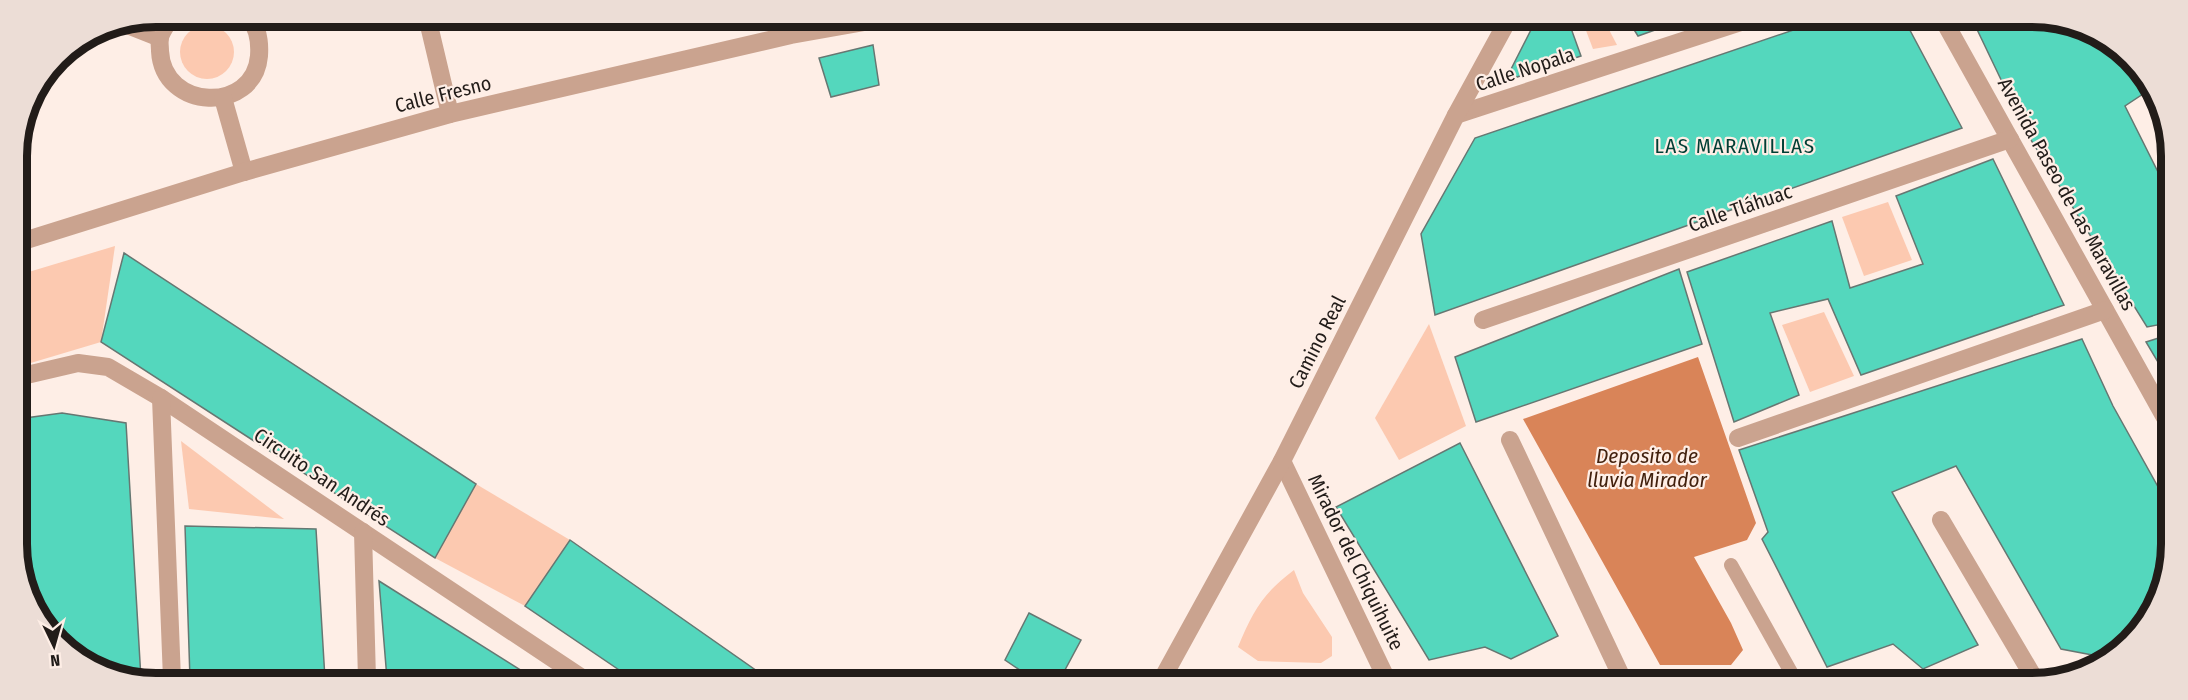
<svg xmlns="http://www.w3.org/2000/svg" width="2188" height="700" font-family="'Fira Sans Condensed',sans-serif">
<rect width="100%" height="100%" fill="#feeee6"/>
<g fill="#fcc9b0">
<path d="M1582,20H1604L1617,45L1593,49Z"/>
<circle cx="207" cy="52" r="27"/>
<path d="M1888,202L1912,260L1864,276L1842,217Z"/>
<path d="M115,246L101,342L24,365L22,274Z"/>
<path d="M1824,312L1854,376L1810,392L1782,325Z"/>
<path d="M1429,324L1466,426L1399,460L1375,418Z"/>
<path d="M181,441L284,519L189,509Z"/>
<path d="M476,484L570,540L525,606L435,558Z"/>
<path d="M1294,570L1303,593L1332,637V656L1321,663L1258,661L1238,647C1253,611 1263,593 1294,570Z"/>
</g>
<path fill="#d98458" d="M1698,357L1756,523L1747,540L1694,557L1731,623L1743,650L1731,665H1660L1523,419Z"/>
<g fill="#54d7bd" stroke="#667772" stroke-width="1.5">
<path d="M1536,20H1568L1581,56L1505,81Z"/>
<path d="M1628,20H1683L1638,36Z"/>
<path d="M1820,21H1905L1962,128L1435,315L1421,234L1475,138Z"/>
<path d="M1973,21H2068L2137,64L2149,90L2125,106L2169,194L2168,323L2147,327L2026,132Z"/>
<path d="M873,45L879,85L831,97L819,58Z"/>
<path d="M1993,159L2064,305L1861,375L1828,299L1770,313L1799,395L1734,422L1687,272L1832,221L1850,288L1923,264L1896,196Z"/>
<path d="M124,253L476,484L435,558L101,342Z"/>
<path d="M1679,269L1702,344L1476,422L1455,357Z"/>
<path d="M18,305L24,365L18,366Z"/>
<path d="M2168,335V379L2146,342Z"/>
<path d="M2082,339L2113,406L2167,503V580L2117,654L2108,658L2061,649L1956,466L1892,492L1978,645L1923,669L1893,644L1827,667L1762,539L1768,532L1739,450Z"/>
<path d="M62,413L126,423L141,679H120L51,636L19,571L18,419Z"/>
<path d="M1460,443L1558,636L1511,659L1485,647L1429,660L1336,507Z"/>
<path d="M185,526L316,529L325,679H190Z"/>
<path d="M570,540L770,680H634L525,606Z"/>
<path d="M379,581L530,676V680L387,679Z"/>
<path d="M1029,613L1081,640L1059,681H1036L1005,660Z"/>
</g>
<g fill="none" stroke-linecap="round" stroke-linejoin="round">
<path stroke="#caa38f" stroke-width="14" d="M1731,565L1797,683"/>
<g stroke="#caa38f" stroke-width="18">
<path d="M171,17C168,23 162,30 160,37C159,41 160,47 160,51C163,111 254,114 259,56C260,42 258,28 249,17"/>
<path d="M427,17L450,114"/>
<path d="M1944,21L2167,421"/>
<path d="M122,23L160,38"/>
<path d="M223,98L244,172"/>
<path d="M1456,115L1744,21"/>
<path d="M17,243L244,172L450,114L791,35L887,18"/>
<path d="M1483,320L2010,139"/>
<path d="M18,377L78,363L108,367L161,398L585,680"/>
<path d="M161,398L172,679"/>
<path d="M1738,438L2105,310"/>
<path d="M1510,440L1624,682"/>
<path d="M1282,461L1388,682"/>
<path d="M1941,520L2037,683"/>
<path d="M363,532L367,679"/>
<path d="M1163,678L1301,681"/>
<path d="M1161,681L1282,461L1456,115L1508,20"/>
</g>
</g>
<g text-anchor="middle" stroke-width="4.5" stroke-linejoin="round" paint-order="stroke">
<g font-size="20" fill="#221c19" stroke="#feeee6">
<text transform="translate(1525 69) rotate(-18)" y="7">Calle Nopala</text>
<text transform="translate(443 94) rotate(-14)" y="7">Calle Fresno</text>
<text transform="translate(2067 194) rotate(61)" y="7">Avenida Paseo de Las Maravillas</text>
<text transform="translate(1740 208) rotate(-19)" y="7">Calle Tláhuac</text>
<text transform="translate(1317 342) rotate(-63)" y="7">Camino Real</text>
<text transform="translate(322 477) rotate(34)" y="7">Circuito San Andrés</text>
<text transform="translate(1356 562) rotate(64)" y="7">Mirador del Chiquihuite</text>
</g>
<g font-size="21" letter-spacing="1.5" fill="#003e34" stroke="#feeee6">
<text x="1735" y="153">LAS MARAVILLAS</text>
</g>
<g font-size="21" font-style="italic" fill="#42200d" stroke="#feeee6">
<text x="1647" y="463">Deposito de<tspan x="1647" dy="24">lluvia Mirador</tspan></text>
</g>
</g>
<path d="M0 0H2188V700H0ZM156 27H2032A129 129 0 0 1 2161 156V544A129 129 0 0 1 2032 673H156A129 129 0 0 1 27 544V156A129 129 0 0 1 156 27Z" fill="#ecddd6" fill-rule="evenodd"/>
<path fill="none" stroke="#221c19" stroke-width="8" d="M156 27H2032A129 129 0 0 1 2161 156V544A129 129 0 0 1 2032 673H156A129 129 0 0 1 27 544V156A129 129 0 0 1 156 27Z"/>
<g transform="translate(54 646) rotate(175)" stroke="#feeee6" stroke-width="4.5" paint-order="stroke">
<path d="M0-4.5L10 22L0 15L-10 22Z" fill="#221c19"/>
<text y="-9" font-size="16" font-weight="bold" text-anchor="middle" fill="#221c19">N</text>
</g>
</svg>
